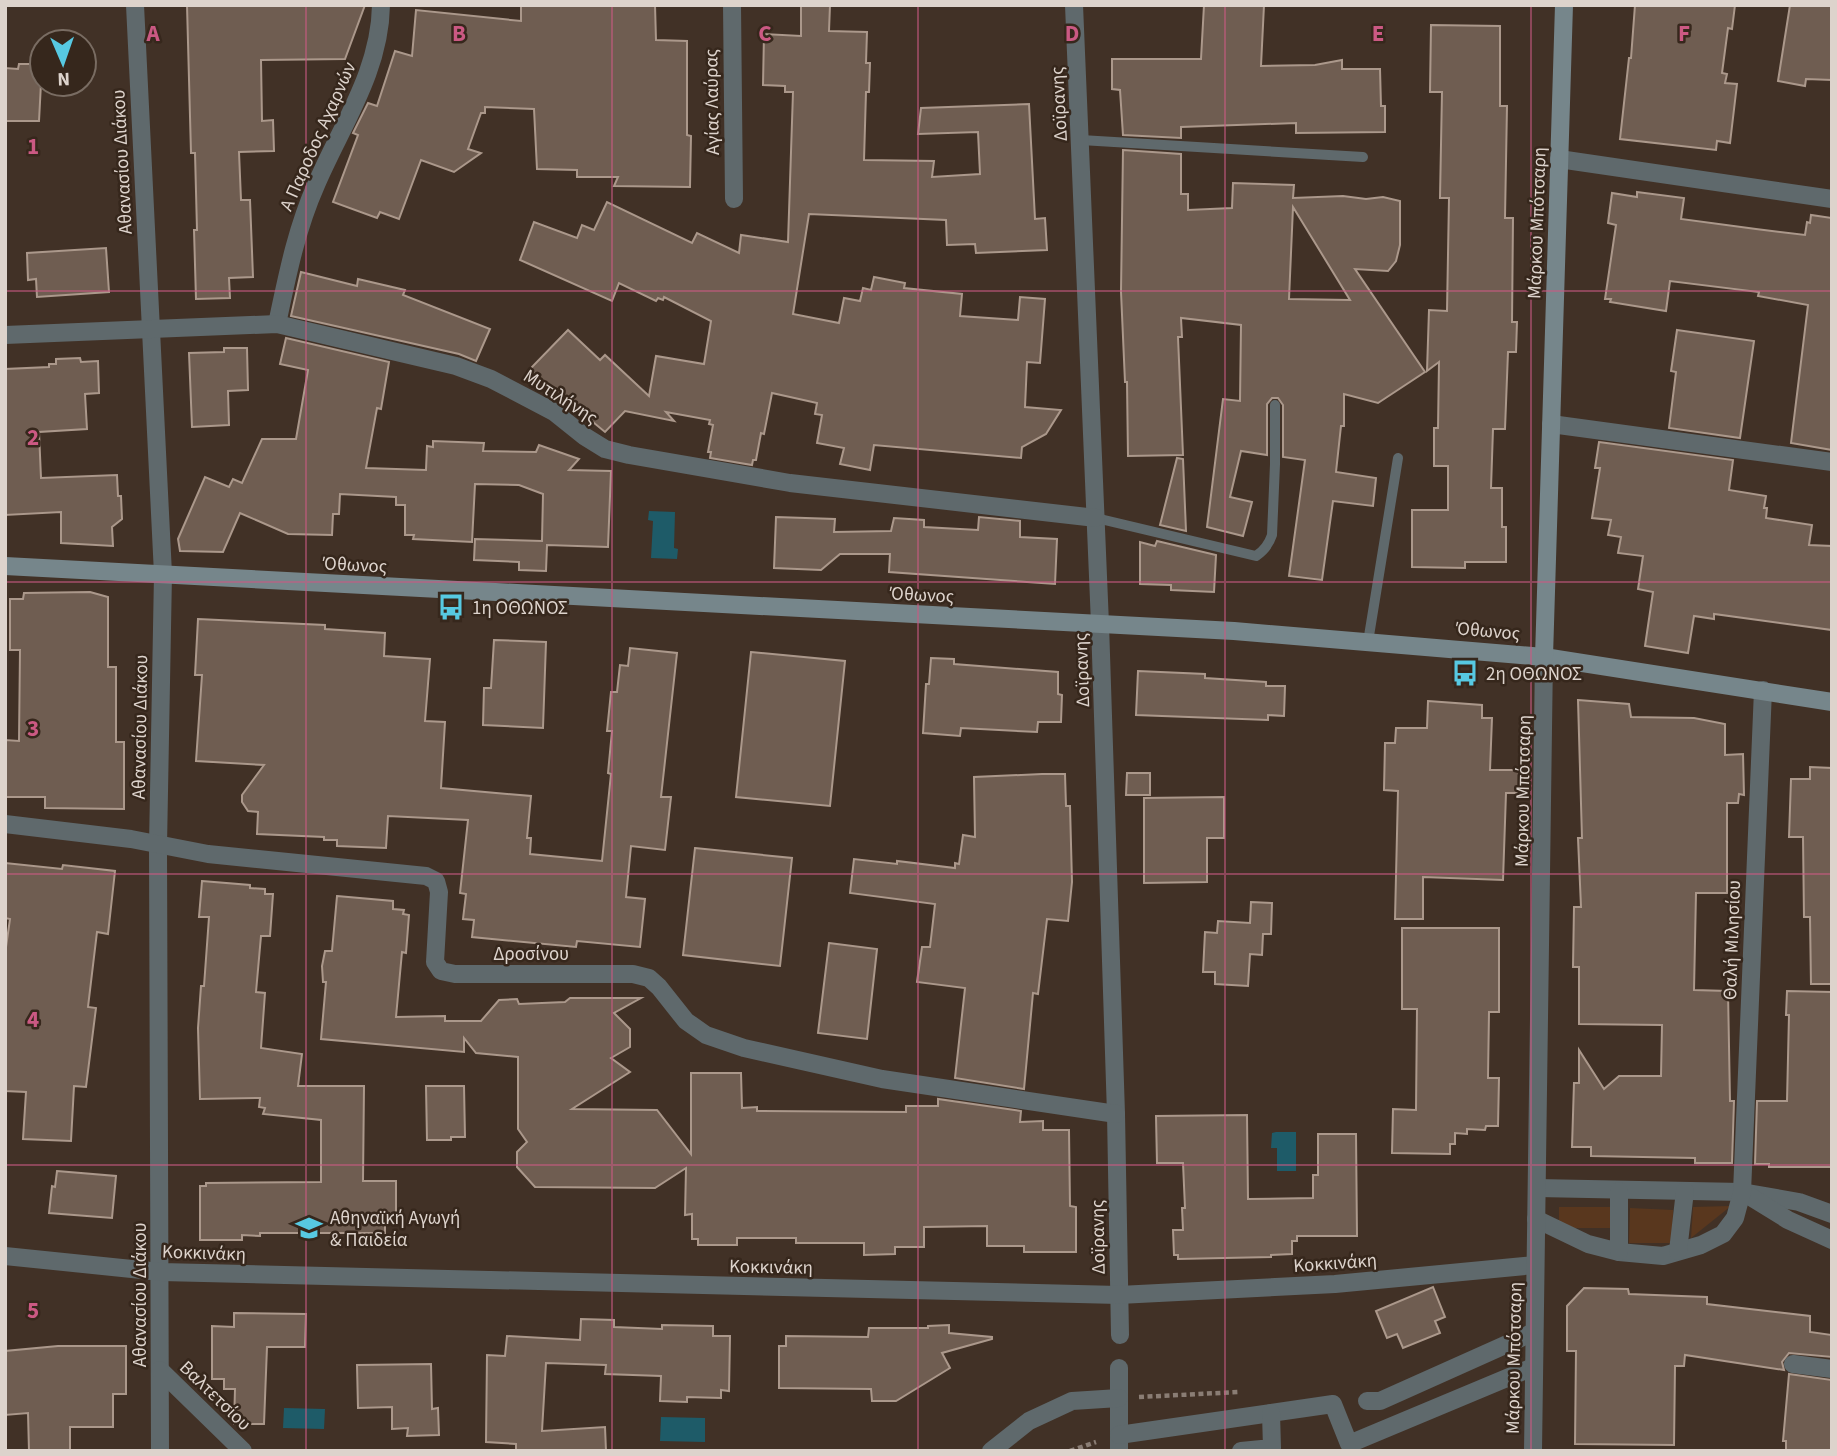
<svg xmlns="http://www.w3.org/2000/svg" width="1837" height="1456" font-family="'Source Sans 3',sans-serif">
<rect width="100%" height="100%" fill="#413126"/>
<g fill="#59371e">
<path d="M1731,1206L1691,1238L1693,1207Z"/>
<rect x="1559" y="1207" width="52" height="21"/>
<path d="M1630,1208L1673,1210L1672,1243H1629Z"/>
</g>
<g fill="#1e5b68">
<path d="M649,511L675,512L674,548L678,549L677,559L651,558L653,521L648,520Z"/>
<path d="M1276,1132H1296V1171H1277V1148H1271L1272,1133Z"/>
<path d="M284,1408L325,1409L324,1429L283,1428Z"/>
<path d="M661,1417L705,1418V1442L660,1441Z"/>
</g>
<g fill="#6f5d51" stroke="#ab988b" stroke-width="2" fill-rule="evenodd">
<path d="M187,5H365L345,59L261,60L262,121L273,120L274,151L239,152L241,200H250L253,277L229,278L230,298L196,299L194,230H197L195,153H191Z"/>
<path d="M521,5H655L656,40L687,41V135L691,136L690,187L614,186L618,177H577V170L537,169L534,109L485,107V113H481L468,149L481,153L454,172L421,160L399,219L380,212L377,218L333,202L358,135L353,133L368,103L377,106L395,51L412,56L416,10L521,21Z"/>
<path d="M801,5H830L829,31L867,32L866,63H870L869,92H866L864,160L934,161L932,177L980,174L978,132L918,134L921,108L1029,104L1035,219L1045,218L1047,250L976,253L975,244L947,245L946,220L809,214L793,314L839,323L844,298L860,301L863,288L871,290L874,277L905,283L904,288L962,294L960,316L1018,320L1020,297L1045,299L1040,363L1027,362L1025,407L1061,410L1046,434L1022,447L1021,458L874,445L870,470L840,464L844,448L817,443L822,415L815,414L817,403L772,393L764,434L761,433L756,460H753L752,465L710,458L711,452H708L713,425L709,424L710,420L666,412L674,421L625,411L605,432L560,395L558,396L531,371L532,367L568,330L600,360L605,355L649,396L656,356L704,364L711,321L664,297L663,300L658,298L656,301L619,283L612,301L520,260L534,222L577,238L582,225L594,230L607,202L692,243L697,233L739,253L741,235L788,242L793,92H785V86L763,85L764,34L801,36Z"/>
<path d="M1204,5H1264L1261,66L1315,65L1342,60V69H1380L1381,106H1385V132L1296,133V123L1181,127V138L1123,135L1120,90L1112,89V59H1201Z"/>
<path d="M1635,5H1735L1732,29L1728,28L1722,73L1727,74L1725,83L1737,84L1730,143L1717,141L1716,150L1620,139L1629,58H1631Z"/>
<path d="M1790,5H1832V80L1806,79L1805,86L1778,81Z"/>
<path d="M1431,25L1500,26V106H1507L1505,218H1513L1512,322H1517L1516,352H1508L1505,429H1493L1491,488H1502V527H1506V562H1465V568L1412,567V510H1448V466H1434V428H1438L1439,362L1427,371L1429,310L1447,311L1449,198H1440L1442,92H1430Z"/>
<path d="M19,64H42L39,121H5V68L18,69Z"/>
<path d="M1123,150L1181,154V194H1188V210L1232,208L1233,183L1294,185L1293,198L1343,196L1366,199L1383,197L1400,201V245L1396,261L1388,271L1355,269L1425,372L1378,403L1344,394V426H1341L1336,472L1376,478L1373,506L1333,501L1322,580L1289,576L1305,460L1283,457V405L1278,398H1272L1267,404V455L1241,451L1230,497L1252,502L1243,536L1207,527L1223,399L1240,401L1241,325L1181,318L1182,337H1178L1183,455L1128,456L1127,382H1125L1121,292ZM1293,207L1320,251L1350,300L1289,299Z"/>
<path d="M1637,192L1684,198L1681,219L1756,229L1805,235L1807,222L1810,223L1811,215L1832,218V450L1791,443L1808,305L1758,296L1759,292L1670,281L1666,311L1610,302L1611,299H1605L1616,225L1608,223L1612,193L1637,197Z"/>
<path d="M106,248L109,292L37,297L36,279L28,280L27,253Z"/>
<path d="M301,272L357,286L358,279L405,290L403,295L490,329L476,361L459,354L291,316Z"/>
<path d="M1677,330L1754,341L1740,438L1669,428L1676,372L1671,371Z"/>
<path d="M286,338L389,362L381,409L377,408L366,468L426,470L427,446L433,447V441L484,443L483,451L536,452L539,445L579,459L569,470L611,471L608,547L547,545L546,571L519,570V562L474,560L475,539L542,541L543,494L519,485L475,484L472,542L413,539L414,535H405V505H396V497L340,494L339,514H333L332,535L288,534L240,513L223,552L180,551L178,539L205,477L229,487L233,479L242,483L262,439H296L308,370L280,364Z"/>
<path d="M224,348H247L248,390L228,391L229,425L192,427L189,353L224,352Z"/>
<path d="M80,358L81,362L98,361L99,393L85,394L87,429L39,432L41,478L117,475L118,496H121L122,519L112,527L113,546L61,543V512L5,515V369L49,367V364H56V359Z"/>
<path d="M1599,442L1733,460L1729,490L1766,496L1764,508H1767L1766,518L1812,525L1809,545L1832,546V630L1714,614V619L1694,616L1688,653L1645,646L1653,592L1638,589L1643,556L1618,553L1621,537L1608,535L1611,520L1592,518L1600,468H1595Z"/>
<path d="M1177,458L1183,459L1186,531L1160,525Z"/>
<path d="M776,517L835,519L834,532L891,531L894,518L924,520V527L978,530L979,517L1020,521V537L1057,539L1055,584L889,572L890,554H840L821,570L774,568Z"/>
<path d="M1157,541L1216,555L1214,592L1171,590V585L1140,584V542L1155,546Z"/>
<path d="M90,592L108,597V667H116V742H124V809L45,808V797H5V740L19,741L20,650H10V599H23L24,593Z"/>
<path d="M198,619L325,625V629L385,633L384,656L430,659L425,721L445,722L441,788L531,796L527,838H531L530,854L602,861L611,774L608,773L612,731H607L611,692H617L620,665L628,666L630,648L677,653L661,797H671L665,850L631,846L626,897L645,899L640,947L577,941L576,947L472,937L474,920L463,919L466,894L460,893L468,820L388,816L386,848L337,846V840H324V837L257,834L258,812L248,811L242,802V795L264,765L196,761L202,675H195Z"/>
<path d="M494,640L546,642L543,728L483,725L484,688H491Z"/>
<path d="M751,652L845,661L830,806L736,797Z"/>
<path d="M931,658L954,659V664L1058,672V694L1062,695L1061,722H1038L1037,732L961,728L960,736L923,733L926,684H929Z"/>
<path d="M1138,671L1205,674V678L1266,682V686H1285L1284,716L1268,715V720L1136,715Z"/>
<path d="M1578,700L1629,704L1631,717L1694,718L1725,724V755L1743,754L1744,795L1739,794L1738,803H1727V893H1696L1694,990L1728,991L1730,1101H1734L1732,1163H1695V1158L1591,1156V1147H1572L1574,1083H1579V1050L1604,1089L1619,1076H1661L1662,1025L1579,1024V967H1573L1574,907H1581L1578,838H1582Z"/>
<path d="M1428,701L1482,705V718H1492L1490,770H1520L1519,793H1506L1503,880L1423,877V919H1395L1398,791L1384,790L1385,743H1395L1396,728H1427Z"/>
<path d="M1810,767L1832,768V984H1811L1810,917H1804L1803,837H1789L1791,779H1810Z"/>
<path d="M1127,773H1150V795H1126Z"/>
<path d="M1042,774H1065L1066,806H1070L1072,882L1068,921L1047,919L1038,994L1033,993L1024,1089L955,1078L965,988L917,982L922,947H930L935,904L850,893L854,859L897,864V861L955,868V863L959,864L963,835L975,837L974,777Z"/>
<path d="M1224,797V838H1207V882L1144,883V798Z"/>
<path d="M695,848L792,858L780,966L683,955Z"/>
<path d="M5,863L62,869L63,865L115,871L108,934L97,932L88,1007L96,1008L86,1087L74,1086L71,1141L23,1139L26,1092L5,1091V954L10,919L5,918Z"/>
<path d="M202,881L250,885V888L265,889V894H273L270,936H261L256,992L265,993L261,1048L302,1054L298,1086H364L363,1181H396V1224H385V1233H260V1236L242,1235V1240H200V1186H206V1183L321,1182V1120L263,1114L265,1108L259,1107L260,1098L200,1099L198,1028L201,986H204L209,917H199Z"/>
<path d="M337,896L393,901V909L404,910L403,914L409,915L406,953L402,952L396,1017L445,1016V1021H481L499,1000L517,999L519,1004L565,1002L570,998H641L614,1013L630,1029V1047L611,1058L630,1072L572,1109L657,1110L691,1154V1073H741L742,1108L757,1107V1111L906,1112V1106H938V1099L1021,1111L1020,1122L1043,1121V1130H1069L1070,1206L1076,1207V1252H1024V1246H987V1226L924,1227V1247H895V1254L864,1255V1243H796V1238H737V1245H698V1239H692V1214L685,1215L686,1168L655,1188L535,1187L517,1167V1152L527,1142L518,1129V1057L476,1053L464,1038V1052L321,1039L326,982H323L322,966L325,951H332Z"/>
<path d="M1251,902L1272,903L1271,934H1263L1262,955L1250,954L1248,986L1215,984V972H1203L1205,932L1217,933L1218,921L1250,923Z"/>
<path d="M1402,928H1499V1012H1489L1488,1078H1499L1498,1126H1486L1485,1130L1467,1129V1134L1455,1133V1144H1450V1154L1392,1153L1393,1109L1416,1110L1417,1009H1402Z"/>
<path d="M829,943L877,949L867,1039L818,1033Z"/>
<path d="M1787,991L1832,992V1167H1769V1164H1755L1757,1101H1787L1789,1015H1786Z"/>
<path d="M426,1086H464L465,1137H451V1140H427Z"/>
<path d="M1247,1115L1248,1199L1313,1198V1175H1318V1134H1356L1357,1236H1297V1241H1292V1254L1271,1255V1257L1178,1259V1255H1174L1173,1230H1183L1182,1208H1185L1183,1163H1157L1156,1116Z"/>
<path d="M57,1171L116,1176L112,1218L49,1213L52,1186L55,1187Z"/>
<path d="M1433,1287L1445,1317L1435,1321L1440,1333L1403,1348L1397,1334L1387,1338L1376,1311Z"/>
<path d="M1584,1288L1628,1289L1629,1294L1707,1297V1304L1810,1316V1332L1832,1335V1357L1789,1353L1782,1362L1784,1370L1685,1355L1684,1366H1675L1674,1445L1575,1444L1576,1351H1567V1306Z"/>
<path d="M234,1313L306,1314L305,1347H267L264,1424H234L235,1389H224V1379H212V1326L234,1327Z"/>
<path d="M581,1319L614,1320V1327L662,1329V1325L713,1326V1336H730L729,1391L721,1390V1398L687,1397V1402L660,1401L661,1376L605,1374L606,1365L546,1363L542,1431L605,1427L606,1451H516V1444L486,1442L487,1355L505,1356L507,1336L580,1340Z"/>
<path d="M949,1325V1333L992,1337V1339L942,1353L950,1368L896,1401H872L871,1389L779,1388V1346H786V1336L868,1337L869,1328H928V1326Z"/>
<path d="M58,1346H126V1394H113V1427H70V1451H29L28,1413L5,1415V1351Z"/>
<path d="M431,1364L432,1409L438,1408L439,1435L407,1436L408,1428L392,1429V1407L358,1408L357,1365Z"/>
<path d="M1789,1374L1832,1380V1451H1786V1441H1783Z"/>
</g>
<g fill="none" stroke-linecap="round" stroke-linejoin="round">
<g stroke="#8a7d74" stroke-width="4.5" stroke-dasharray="5 3.5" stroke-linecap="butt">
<path d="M1139,1397L1239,1392"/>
<path d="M1070,1451L1096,1442"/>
</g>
<g stroke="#5f696c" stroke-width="10">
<path d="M1081,140L1363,157"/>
<path d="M1096,518L1256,556C1265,550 1269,544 1272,535L1275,464V405"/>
<path d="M1368,642L1398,458"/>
</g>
<g stroke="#5f696c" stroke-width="18">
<path d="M135,5L163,574L158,846L160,1451"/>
<path d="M732,5L734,199"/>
<path d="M1074,5L1100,624L1116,1114L1120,1335"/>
<path d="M1559,159L1832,199"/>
<path d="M277,324C287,277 296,230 316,185C341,126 380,72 381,5"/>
<path d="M5,335L277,324L456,366L491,379L554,412L584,436L605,449L629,455L790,483L1096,518"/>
<path d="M1551,424L1832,462"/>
<path d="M5,824L131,839L208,854L426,876L436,881L439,892L435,962L441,971L455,974H633L649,978L659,987L686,1021L706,1035L744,1048L882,1079L1116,1114"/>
<path d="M1537,1188L1742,1192L1799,1202L1832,1214"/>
<path d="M1751,1197L1788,1220L1832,1240"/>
<path d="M1536,1219L1588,1244L1619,1252L1663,1256L1701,1245L1723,1234L1735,1218L1742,1192L1763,690"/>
<path d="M1678,1251L1685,1191"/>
<path d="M1619,1252V1191"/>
<path d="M5,1256L161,1272L1119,1295L1335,1284L1535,1265"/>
<path d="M1793,1364L1832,1369"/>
<path d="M1119,1368V1451"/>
<path d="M160,1370L243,1451"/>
<path d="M1367,1401H1380L1534,1332"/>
<path d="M1119,1435L1333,1404L1349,1444L1533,1367"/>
<path d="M991,1451L1029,1421L1072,1401L1119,1398"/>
<path d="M1241,1451L1272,1448L1271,1413"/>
<path d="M1533,1451L1544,657"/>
</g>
<g stroke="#76868b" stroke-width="18">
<path d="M5,566L1234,631L1544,657L1832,702"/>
<path d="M1544,657L1564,5"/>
</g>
</g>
<path fill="none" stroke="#cb5983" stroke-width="2" stroke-opacity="0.55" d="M306,5V1451M612,5V1451M918,5V1451M1225,5V1451M1531,5V1451M5,291H1832M5,582H1832M5,874H1832M5,1165H1832"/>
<defs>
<g id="bus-bare" transform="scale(2.1)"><path d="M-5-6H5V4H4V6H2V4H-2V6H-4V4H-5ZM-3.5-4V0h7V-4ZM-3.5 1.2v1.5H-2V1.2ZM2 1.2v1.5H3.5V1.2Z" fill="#57c9e2" stroke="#36271c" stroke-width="2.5" paint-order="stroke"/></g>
<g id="school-bare" transform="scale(2.1)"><path d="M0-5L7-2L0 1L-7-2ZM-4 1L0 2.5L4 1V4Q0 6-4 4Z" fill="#57c9e2" stroke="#36271c" stroke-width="2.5" paint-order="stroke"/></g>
</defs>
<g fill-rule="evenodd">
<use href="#bus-bare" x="451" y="607"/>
<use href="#bus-bare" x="1465" y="673"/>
<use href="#school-bare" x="309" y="1228"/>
</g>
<g text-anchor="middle" stroke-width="5" stroke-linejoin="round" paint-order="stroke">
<g font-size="19" fill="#ddd3cc" stroke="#36271c">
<text transform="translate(711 102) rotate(-91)" y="7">Αγίας Λαύρας</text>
<text transform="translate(1058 104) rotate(-93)" y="7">Δοϊρανης</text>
<text transform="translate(317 136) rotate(-66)" y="7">Α Παροδος Αχαρνών</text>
<text transform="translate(121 162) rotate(-93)" y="7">Αθανασίου Διάκου</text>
<text transform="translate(1536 223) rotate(-88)" y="7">Μάρκου Μπότσαρη</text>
<text transform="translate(561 396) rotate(33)" y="7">Μυτιλήνης</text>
<text transform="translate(355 564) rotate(3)" y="7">Όθωνος</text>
<text transform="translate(922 594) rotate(3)" y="7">Όθωνος</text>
<text transform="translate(1488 630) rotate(5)" y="7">Όθωνος</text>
<text transform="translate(1081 670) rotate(-92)" y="7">Δοϊρανης</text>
<text transform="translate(139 727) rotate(-89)" y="7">Αθανασίου Διάκου</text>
<text transform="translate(1522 791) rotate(-89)" y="7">Μάρκου Μπότσαρη</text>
<text transform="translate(1731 940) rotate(-88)" y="7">Θαλή Μιλησίου</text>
<text x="531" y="960">Δροσίνου</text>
<text transform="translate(1097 1237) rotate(-91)" y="7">Δοϊρανης</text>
<text transform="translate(204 1252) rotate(2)" y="7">Κοκκινάκη</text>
<text transform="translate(1335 1262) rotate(-4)" y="7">Κοκκινάκη</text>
<text transform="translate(771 1266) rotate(1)" y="7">Κοκκινάκη</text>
<text transform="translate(139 1295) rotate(-90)" y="7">Αθανασίου Διάκου</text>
<text transform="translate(1513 1358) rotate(-89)" y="7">Μάρκου Μπότσαρη</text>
<text transform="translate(216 1395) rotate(44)" y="7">Βαλτετσίου</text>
</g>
<g font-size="19" fill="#ddd3cc" stroke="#36271c" text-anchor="start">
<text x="472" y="614">1η ΟΘΩΝΟΣ</text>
<text x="1486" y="680">2η ΟΘΩΝΟΣ</text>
<text x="330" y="1224">Αθηναϊκή Αγωγή<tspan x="330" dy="22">&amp; Παιδεία</tspan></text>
</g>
</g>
<g font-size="23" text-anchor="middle" font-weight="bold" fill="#cb5983" stroke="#36271c" stroke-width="5" stroke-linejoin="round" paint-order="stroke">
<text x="153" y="41">A</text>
<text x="459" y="41">B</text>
<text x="765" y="41">C</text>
<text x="1072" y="41">D</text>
<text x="1378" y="41">E</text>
<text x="1684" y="41">F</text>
<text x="33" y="154">1</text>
<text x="33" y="445">2</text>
<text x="33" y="736">3</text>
<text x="33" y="1027">4</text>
<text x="33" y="1318">5</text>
</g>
<rect width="1837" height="1456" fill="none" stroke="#ddd3cc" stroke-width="14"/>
<g transform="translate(63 63) rotate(178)"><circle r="33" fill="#36271c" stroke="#796c62" stroke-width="2"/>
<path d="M0-5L12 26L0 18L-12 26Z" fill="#57c9e2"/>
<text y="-10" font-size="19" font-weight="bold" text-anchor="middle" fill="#ddd3cc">N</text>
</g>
</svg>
